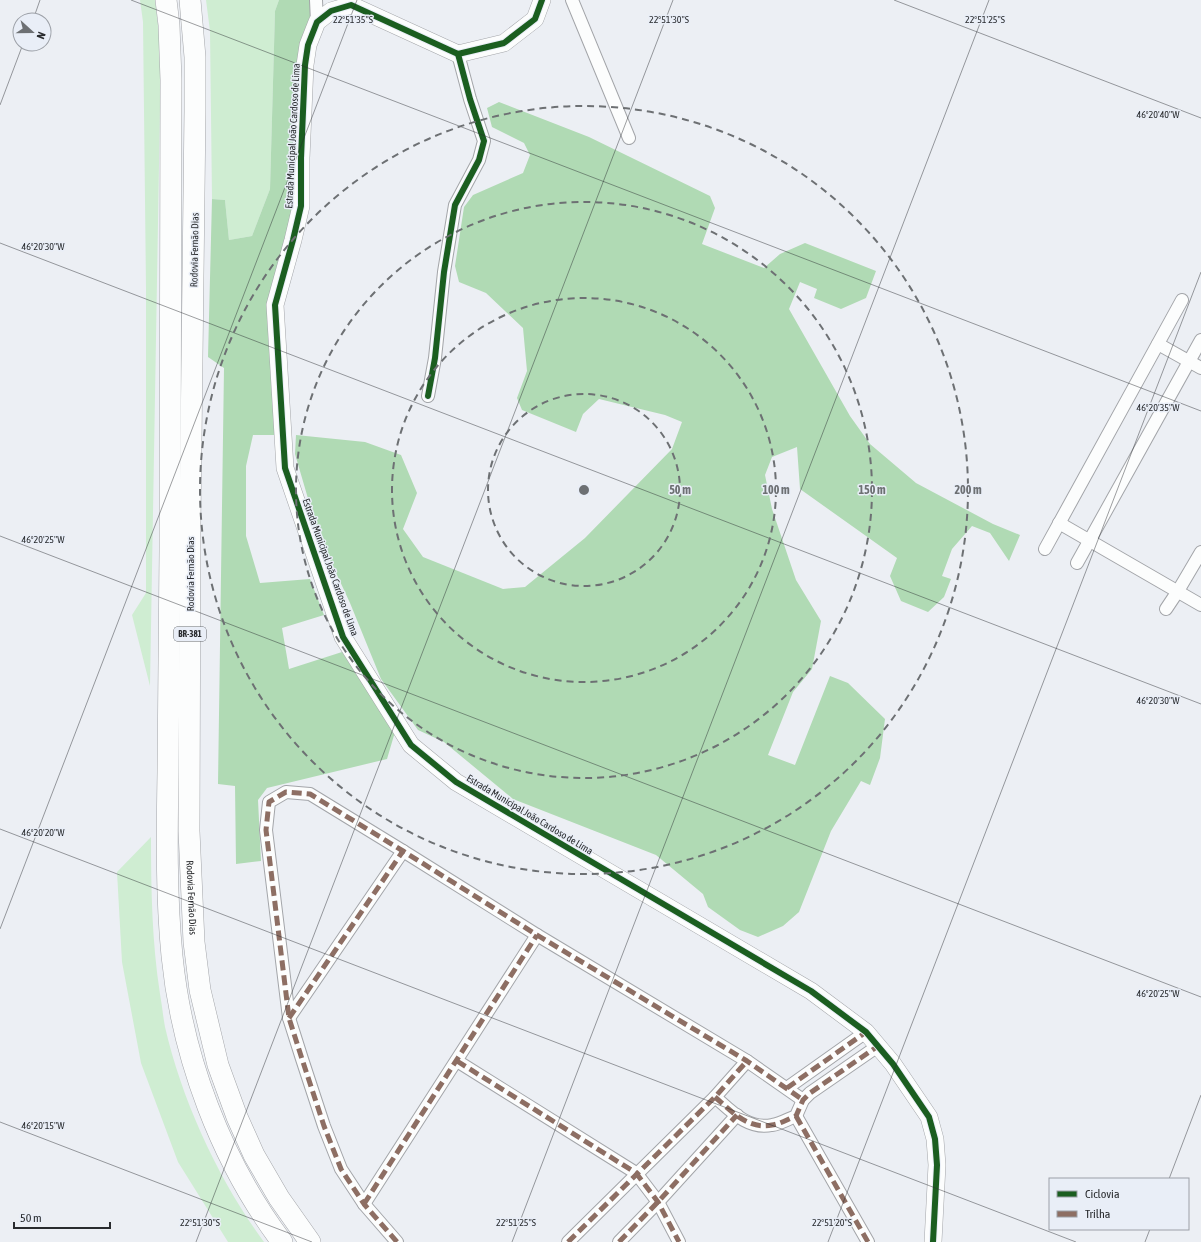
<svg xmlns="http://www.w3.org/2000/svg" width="1201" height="1242" font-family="'Asap Condensed',sans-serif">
<rect width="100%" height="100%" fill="#eceff4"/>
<g fill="#cfedd2">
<path d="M140,0H155L161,49L150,686L132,615L146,593V288L143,22Z"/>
<path d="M206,0H279L275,11L270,189L252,236L229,240L225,200L212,199L210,31Z"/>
<path d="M151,837C151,890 152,942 160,994C162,1005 163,1016 165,1027C182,1101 219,1181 264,1242H228L178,1162L141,1063L122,962L117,872Z"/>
</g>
<g fill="#b0dab4">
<path d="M279,0H311L312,18L295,203L270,305L278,435H253L246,466V536L260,583L310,579L324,615L282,628L289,669L342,652L395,732L387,759L267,788L258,800L261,861L236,864L235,786L218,784L224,368L208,357L212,199L225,200L229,240L252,236L270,189L275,11Z"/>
<path d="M499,102L589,137L710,196L715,208L702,244L764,268L780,254L805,243L876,271L866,298L841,309L814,298L817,289L800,282L789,309L850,416L870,444L916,483L993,524L1020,535L1009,561L990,533L972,526L952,549L942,576L951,579L944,597L928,612L901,601L890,576L897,558L800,489L797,447L772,457L765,475L772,509L796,580L821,621L812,669L793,692L768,755L795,765L830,676L848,683L885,719L880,758L870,785L861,781L831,831L799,912L783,926L758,937L740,930L708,907L703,894L656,855L513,799L444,742L418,730L381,679L350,603L319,536L295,454L296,435L365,442L401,455L417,493L403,529L423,557L503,589L525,587L585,538L672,449L682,422L665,415L599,399L583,414L576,432L522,410L517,398L527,371L523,328L486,293L459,282L455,266L464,207L473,195L523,173L530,155L524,143L492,127L487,108Z"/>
</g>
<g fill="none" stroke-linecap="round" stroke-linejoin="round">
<g stroke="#a3a5a9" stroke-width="14">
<g id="street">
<path d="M316,0L317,22"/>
<path d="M572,0L629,138"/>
<path d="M1158,344L1201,368"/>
<path d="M428,396L435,358L444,272L455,205L479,160L484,141L470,99L458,54"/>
<path d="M1059,523L1201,605"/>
<path d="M1045,549L1182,300"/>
<path d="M1077,563L1201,340"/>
<path d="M1166,609L1178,591L1201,552"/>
<path d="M289,1018L403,851"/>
<path d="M457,1061L636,1173L658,1202L679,1242"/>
<path d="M787,1088L866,1032"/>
<path d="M715,1097C731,1111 748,1130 772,1125C780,1124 788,1119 796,1116L803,1100L810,1093L878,1046"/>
<path d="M796,1116L868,1242"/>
<path d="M364,1204L537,935"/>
<path d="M397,1242L364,1204L341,1169L324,1126L302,1059L289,1018L266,830L269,802L286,792L310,794L403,851L537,935L747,1061L803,1100"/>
<path d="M568,1242L715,1097L747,1061"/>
<path d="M619,1242L658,1202L737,1115"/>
</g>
</g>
<g stroke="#a3a5a9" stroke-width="18">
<path id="secondary" d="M542,0L535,19L504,43L458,54L351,5L331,11L317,22L308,45L305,65L301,158V206L293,240L275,305L285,468L343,637L411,745L456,782L811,991L866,1032L893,1064L929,1117L935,1139L937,1165L933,1242"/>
</g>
<g stroke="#a3a5a9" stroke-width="22">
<g id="highway">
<path d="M166,0L169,25L171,80C171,237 171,394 170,551C169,625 169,698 168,772C167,833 166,895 172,956C182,1057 221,1161 282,1242"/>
<path id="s1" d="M190,0L195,57V111L190,524L189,831L194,942L200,990L218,1065L237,1117L254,1155L279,1198L310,1242"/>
</g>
</g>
<use href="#street" stroke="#fcfdfd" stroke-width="12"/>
<use href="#secondary" stroke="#fcfdfd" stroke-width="17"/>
<use href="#highway" stroke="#fcfdfd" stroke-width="21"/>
<g stroke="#8d6e63" stroke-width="5" stroke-dasharray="10 5" stroke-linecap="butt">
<path d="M289,1018L403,851"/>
<path d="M457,1061L636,1173L658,1202L679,1242"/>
<path d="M787,1088L866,1032"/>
<path d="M715,1097C731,1111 748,1130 772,1125C780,1124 788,1119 796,1116L803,1100L810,1093L878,1046"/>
<path d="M796,1116L868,1242"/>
<path d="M364,1204L537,935"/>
<path d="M397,1242L364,1204L341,1169L324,1126L302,1059L289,1018L266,830L269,802L286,792L310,794L403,851L537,935L747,1061L803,1100"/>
<path d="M568,1242L715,1097L747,1061"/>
<path d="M619,1242L658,1202L737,1115"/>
</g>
<g stroke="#e9eef7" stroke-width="8">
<g id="cycleway">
<path d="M542,0L535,19L504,43L458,54L351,5L331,11L317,22L308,45L305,65L301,158V206L293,240L275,305L285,468L343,637L411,745L456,782L811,991L866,1032L893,1064L929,1117L935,1139L937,1165L933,1242"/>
<path d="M428,396L435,358L444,272L455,205L479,160L484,141L470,99L458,54"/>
</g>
</g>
<use href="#cycleway" stroke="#1b5e20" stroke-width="6"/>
</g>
<path fill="none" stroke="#292b2e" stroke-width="1" stroke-opacity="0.45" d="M131,0L1201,411M894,0L1201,118M33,20L40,0M0,105L23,44M0,243L1201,704M0,536L1201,997M0,829L1076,1242M0,929L357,0M0,1122L312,1242M1169,1179L1201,1095M196,1242L673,0M512,1242L989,0M828,1242L1201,272M1145,1242L1150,1229"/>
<g fill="none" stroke="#6d7073" stroke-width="2" stroke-dasharray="7 5">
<circle cx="584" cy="490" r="96"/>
<circle cx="584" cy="490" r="192"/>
<circle cx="584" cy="490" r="288"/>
<circle cx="584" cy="490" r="384"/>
</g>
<g text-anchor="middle" stroke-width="3" stroke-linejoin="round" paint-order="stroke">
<rect fill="#e9eef7" stroke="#63666a" stroke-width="1" x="174" y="627" width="32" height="14" rx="3"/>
<g font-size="9" font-weight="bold" fill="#292b2e">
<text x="190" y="637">BR-381</text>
</g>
<g font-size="10" fill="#292b2e" stroke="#e9eef7">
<text transform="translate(292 136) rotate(-87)" y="4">Estrada Municipal João Cardoso de Lima</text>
<text transform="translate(194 250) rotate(-89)" y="4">Rodovia Fernão Dias</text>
<text transform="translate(331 567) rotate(70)" y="4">Estrada Municipal João Cardoso de Lima</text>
<text transform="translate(190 574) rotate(-90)" y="4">Rodovia Fernão Dias</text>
<text transform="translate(530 814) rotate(31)" y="4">Estrada Municipal João Cardoso de Lima</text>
<text dy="4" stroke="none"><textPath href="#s1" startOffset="898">Rodovia Fernão Dias</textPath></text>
</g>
</g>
<g font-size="10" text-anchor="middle" fill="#292b2e" stroke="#e9eef7" stroke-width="3" stroke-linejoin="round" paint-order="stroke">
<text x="353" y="23">22°51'35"S</text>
<text x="669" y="23">22°51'30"S</text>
<text x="985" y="23">22°51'25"S</text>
<text x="1158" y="118">46°20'40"W</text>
<text x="43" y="250">46°20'30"W</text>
<text x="1158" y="411">46°20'35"W</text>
<text x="43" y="543">46°20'25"W</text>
<text x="1158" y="704">46°20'30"W</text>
<text x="43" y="836">46°20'20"W</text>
<text x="1158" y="997">46°20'25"W</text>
<text x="43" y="1129">46°20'15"W</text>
<text x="200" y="1226">22°51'30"S</text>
<text x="516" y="1226">22°51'25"S</text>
<text x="832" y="1226">22°51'20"S</text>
</g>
<circle cx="584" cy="490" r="6" fill="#6d7073" stroke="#e9eef7" stroke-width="2"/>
<g font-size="12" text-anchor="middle" font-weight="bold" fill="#6d7073" stroke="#e9eef7" stroke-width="3" stroke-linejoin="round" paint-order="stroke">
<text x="680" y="494">50 m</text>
<text x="776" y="494">100 m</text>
<text x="872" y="494">150 m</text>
<text x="968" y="494">200 m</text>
</g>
<rect x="1049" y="1178" width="140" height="52" fill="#e9eef7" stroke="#9ca0a7"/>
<rect x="1057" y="1191" width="20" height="6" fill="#1b5e20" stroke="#9ca0a7"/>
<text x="1085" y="1198" font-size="12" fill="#292b2e">Ciclovia</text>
<rect x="1057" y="1211" width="20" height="6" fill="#8d6e63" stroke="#9ca0a7"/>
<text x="1085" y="1218" font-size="12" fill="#292b2e">Trilha</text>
<g transform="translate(32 32) rotate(111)"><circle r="19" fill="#e9eef7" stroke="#9ca0a7"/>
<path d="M0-3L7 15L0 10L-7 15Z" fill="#6d7073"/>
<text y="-6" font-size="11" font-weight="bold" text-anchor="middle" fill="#292b2e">N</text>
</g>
<path d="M14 1222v6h96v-6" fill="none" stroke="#292b2e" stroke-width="2"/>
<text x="20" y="1222" font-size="12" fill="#292b2e" stroke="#e9eef7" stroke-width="3" paint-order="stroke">50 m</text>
</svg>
